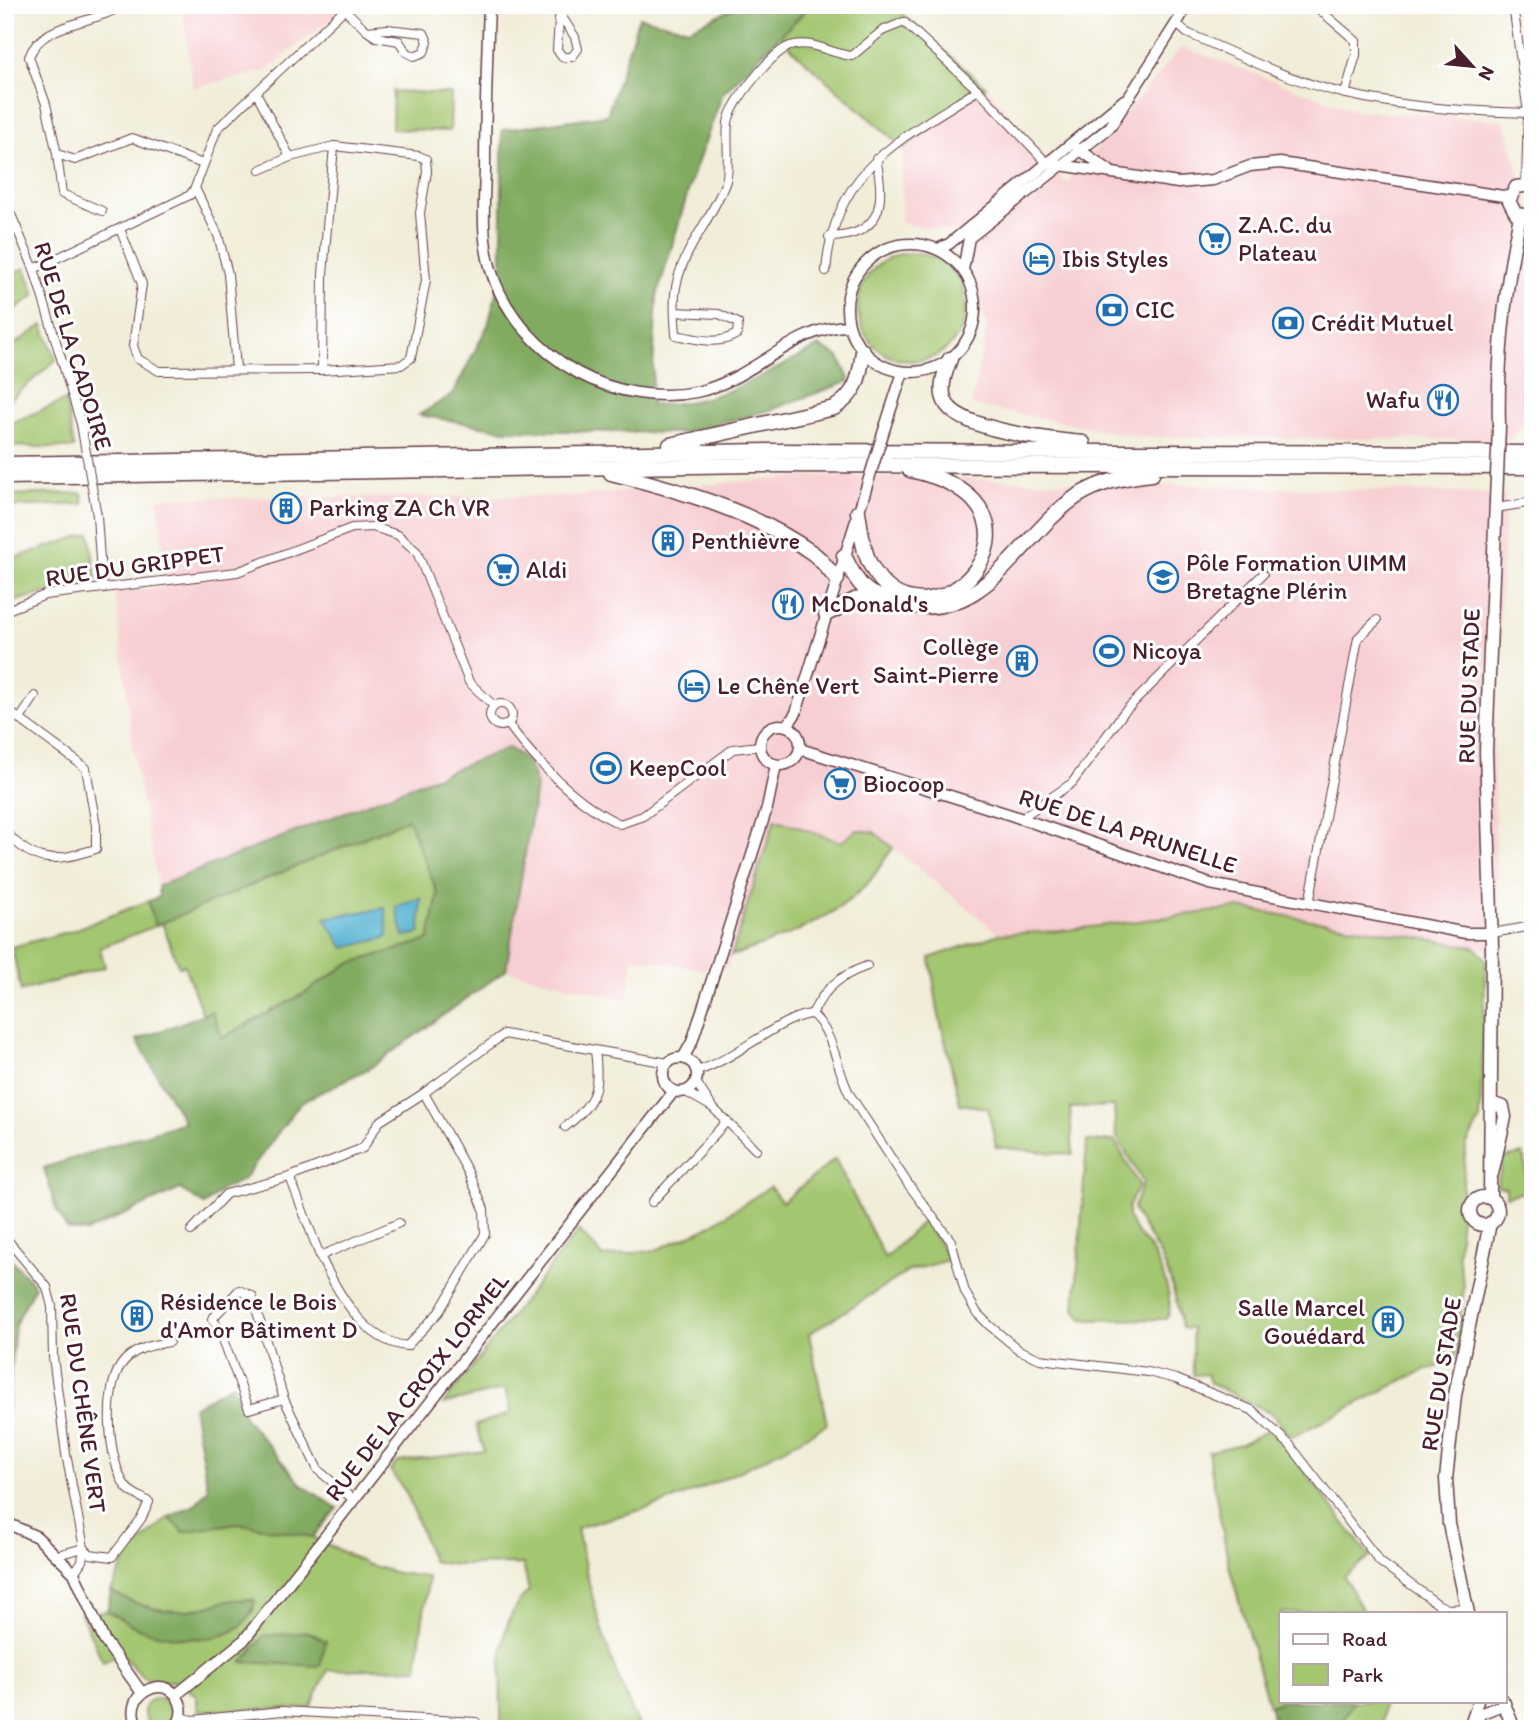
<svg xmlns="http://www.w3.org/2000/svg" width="1538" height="1734" font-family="Itim,sans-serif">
<rect width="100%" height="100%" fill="#fff"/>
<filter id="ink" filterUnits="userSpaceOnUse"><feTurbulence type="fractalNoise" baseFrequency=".0143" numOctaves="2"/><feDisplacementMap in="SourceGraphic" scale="14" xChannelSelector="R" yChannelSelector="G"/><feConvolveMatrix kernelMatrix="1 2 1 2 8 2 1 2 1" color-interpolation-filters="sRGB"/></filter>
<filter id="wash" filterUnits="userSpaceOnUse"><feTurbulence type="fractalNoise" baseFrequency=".00686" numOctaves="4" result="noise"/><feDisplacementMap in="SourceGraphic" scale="28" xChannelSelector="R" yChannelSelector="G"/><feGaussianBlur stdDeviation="1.57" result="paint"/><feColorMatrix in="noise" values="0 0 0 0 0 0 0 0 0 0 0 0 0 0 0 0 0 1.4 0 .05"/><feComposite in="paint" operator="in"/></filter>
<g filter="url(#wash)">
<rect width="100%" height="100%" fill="#f1edd8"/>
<g fill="#f7cfd2">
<path d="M182,5H349L265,71L193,88Z"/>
<path d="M1182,47L1357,111L1504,120L1533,218V415L1509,440L1139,437L971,405L987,327L962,233L901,223L903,148L986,87L1066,183Z"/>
<path d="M819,475L1506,494L1493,748L1498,951L1240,908L1060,931L999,934L874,832L857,830L841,843L775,819L728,967L715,971L633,958L628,1000L506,970L536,788L508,748L158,886L134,757L115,592L166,587L158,498L573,496Z"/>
</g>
<path fill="#d2bdc6" d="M1520,5H1533V67L1527,66Z"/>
<g fill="#a3c66f" stroke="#76724d" stroke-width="2">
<path d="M811,5H896L905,17L986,87L903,148L795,52L781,35Z"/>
<path d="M393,91L451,94L450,131L392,129Z"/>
<circle cx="912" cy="307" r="54"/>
<path d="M25,268L35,295L5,316V276Z"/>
<path d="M43,325L56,360L5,404V351Z"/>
<path d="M66,400L74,448L5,446V422L9,424Z"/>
<path d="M82,493L84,504L5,507V495Z"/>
<path d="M90,533L96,579L5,604V561Z"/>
<path d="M409,819L438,894L429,940L348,964L305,993L222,1038L212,1012L203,1015L184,965L179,967L162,923Z"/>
<path d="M775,819L841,842L857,830L874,832L893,848C884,859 877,873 867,884C832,921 778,940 731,956Z"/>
<path d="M148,901L155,926L100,948L105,967L21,991L12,947L71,931Z"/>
<path d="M1239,908L1475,947L1486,960L1480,1120L1467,1143L1465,1155L1458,1256L1464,1286L1455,1360L1409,1377L1292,1437L1272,1414L1210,1383L1207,1374L1193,1375L1192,1329L1182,1328C1177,1303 1172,1280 1161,1257C1153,1241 1141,1226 1133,1209L1143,1182L1116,1135L1114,1106L1070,1108L1073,1155L996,1147L988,1108L960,1104L938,1011L930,958L999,934L1060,931Z"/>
<path d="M1087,1141H1115L1139,1185C1136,1193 1129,1202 1128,1209C1126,1226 1144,1239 1152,1251C1160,1266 1177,1304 1166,1319L1090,1320L1081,1318L1075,1309Z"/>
<path d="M1523,1154L1530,1191L1506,1196V1188L1497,1186L1503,1158Z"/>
<path d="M835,1159L885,1258L925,1219L949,1260L909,1271L809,1334L827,1424C773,1456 719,1484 661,1504C633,1513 605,1519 577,1528C590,1596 609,1667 641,1729H501C502,1684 492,1623 529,1591L523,1564L455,1565L432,1561L407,1494L390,1470L397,1462L484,1451L476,1425L511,1413L505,1389L443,1404L579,1230L603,1257L656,1250L704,1229L770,1187L782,1202Z"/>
<path d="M1269,1430L1282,1442L1370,1557L1344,1576L1364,1613H1281V1701H1284L1269,1706L1229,1566L1208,1452L1241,1444Z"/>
<path d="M169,1517L183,1532L236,1523L313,1537L366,1564L397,1573L428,1577C426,1609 418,1637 418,1668L328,1670L310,1708L198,1711L196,1695L176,1682L145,1679L121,1654L103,1662L81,1614L107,1611L144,1630L253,1612L255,1600C234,1598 221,1603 201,1608C168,1616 139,1607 111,1591L128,1554Z"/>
<circle cx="158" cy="1712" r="14"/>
<path d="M1354,1701H1383V1725L1391,1729H1247L1273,1718L1287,1728L1343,1720Z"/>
</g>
<g fill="#82ab62" stroke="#666546" stroke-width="2">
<path d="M740,5H811L723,93L693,175L657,296L651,405C715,406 764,375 819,346L839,357L850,381L770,410L681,433L505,430L419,415L453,394L488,325L502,272V130L607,115L639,17L689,29Z"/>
<path d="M508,748C526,757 533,767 536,788L506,970L370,1068L301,1102L243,1180L223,1189L204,1205L180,1189L86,1232L67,1229L56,1209L44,1168L184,1122L137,1040L212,1011L222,1038L305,993L348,964L429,940L438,894L408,819L155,926L148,901L159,897L158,886Z"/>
<path d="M5,1253L35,1286L15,1325L5,1435Z"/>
<path d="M233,1384L245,1418L302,1485L337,1508L313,1537L236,1523L183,1532L169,1517L195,1505L208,1489L193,1407Z"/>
<path d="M111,1591C139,1607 168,1616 201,1608C221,1602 235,1598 255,1600C246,1649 182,1641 146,1631C132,1627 119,1617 107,1611Z"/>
<path d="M309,1632L326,1641L320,1666L242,1662L264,1636Z"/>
<path d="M1284,1701H1354L1343,1720L1287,1728L1273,1718L1269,1706Z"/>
</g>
<g fill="#53b3d1" stroke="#4e697e" stroke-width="2">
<path d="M421,898L420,933L404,936L396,907Z"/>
<path d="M385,908L388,937L344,948L325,918Z"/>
</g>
</g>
<g filter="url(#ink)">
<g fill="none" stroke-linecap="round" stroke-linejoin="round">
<g stroke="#633e45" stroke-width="10">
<g id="minor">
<path d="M123,5C94,25 42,21 29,57L46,104L57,154L75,160L132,138L203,164"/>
<path d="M1314,5L1356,41V55L1345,94"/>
<path d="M1513,5L1528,113L1526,184"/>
<path d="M345,10L367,31L387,29L424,33L428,42L424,52L414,56L406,52L399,41L376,37L367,31"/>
<path d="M560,14L575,37L578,49L572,57H563L557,50L560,5"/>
<path d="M1177,24L1187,33C1239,55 1292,82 1347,94C1407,108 1467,111 1528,113"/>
<path d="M257,94L290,157L260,170"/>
<path d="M57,154L62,194L102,211"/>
<path d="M195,188L218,235L228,274L236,369"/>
<path d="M5,200L34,269L81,424"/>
<path d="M120,229L142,284L133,346L138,359L159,371L322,370L401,365L411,358L426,280L420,213L427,172L426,159L419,156L334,146L290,157"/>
<path d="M5,233L17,228"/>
<path d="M829,237C882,236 886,203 876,159"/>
<path d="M34,269L190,195L195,188L217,129L349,5"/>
<path d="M826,271C834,168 900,140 978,90"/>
<path d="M675,312L719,314L738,323L737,334C718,346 697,339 676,335C675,319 673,302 676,287C683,248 713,218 726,181C730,171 726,138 728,123C730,104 772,52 790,46C812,39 830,54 852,56L882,31L904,22L978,90L1047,163"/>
<path d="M322,370L323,274L334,146"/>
<path d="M1496,508L1533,502"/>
<path d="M97,516L102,588"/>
<path d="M5,611L45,595L237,572L352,528L373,527L398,535L417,552L469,682L494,706"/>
<circle cx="501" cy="715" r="11"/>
<path d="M5,712H10L86,768L96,826V849C54,861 37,867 5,831"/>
<path d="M20,719L35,696"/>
<path d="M508,724C535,761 578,805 620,824L643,816L733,749L759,746"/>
<path d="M1024,819L1027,814L1072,783L1124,712L1263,574"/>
<path d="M1309,904L1358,638L1377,620"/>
<path d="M1492,933L1533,926"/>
<path d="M812,1014C825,988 839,976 867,966"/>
<path d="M697,1071C733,1061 783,1015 812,1014C835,1034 836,1069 850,1095L908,1184L951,1241L965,1292L977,1313L990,1326L1019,1350L1040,1359L1148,1372L1176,1379L1252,1410L1290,1445L1380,1562L1439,1605L1448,1609L1467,1608"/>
<path d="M684,1091L712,1107L696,1082"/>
<path d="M712,1107L756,1150"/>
<path d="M565,1127C596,1103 600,1088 595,1051"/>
<path d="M290,1177L320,1256L399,1223"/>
<path d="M652,1202L727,1121"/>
<path d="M191,1231L226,1194L290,1177L363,1148L379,1122L424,1093L504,1034L668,1063"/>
<path d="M5,1237L47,1287L52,1307L53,1357L66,1454L84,1548L82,1561L74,1573"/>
<path d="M320,1256C337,1291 364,1342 407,1346L439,1312L485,1234L484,1209L468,1172L424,1093"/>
<path d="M284,1399L249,1409L218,1326L212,1319L239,1290L252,1296L284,1399L318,1470L354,1500"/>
<path d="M84,1548L90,1554L112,1557L141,1519L149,1502C141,1497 131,1493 126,1487C108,1463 103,1390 121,1365C132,1349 151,1345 169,1342"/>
<path d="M57,1555L84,1548"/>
<path d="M181,1717L193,1720L282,1711L476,1722"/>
</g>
</g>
<g stroke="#633e45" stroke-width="13">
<g id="tertiary">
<path d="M489,5C487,60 485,115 485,170C484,203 481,238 491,270C504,314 539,351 578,373C613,392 657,400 696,392C752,381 793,326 849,326"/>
<path d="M1077,148L1109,170"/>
<path d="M1047,163L1178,183L1213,180L1250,166L1280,163L1510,197"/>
<circle cx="911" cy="308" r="64"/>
<path d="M938,249L949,244L1124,100"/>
<path d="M963,270L969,238L1110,127L1188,5"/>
<path d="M885,427L903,372"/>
<circle cx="780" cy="745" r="20"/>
<path d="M787,726L796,713L863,498"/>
<path d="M800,749L1011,815L1210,884L1466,933H1492"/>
<path d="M683,1058L692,1042L767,808L776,765"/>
<circle cx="680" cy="1075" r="17"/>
<path d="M5,1522L37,1537L74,1573L104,1640L142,1693"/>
<path d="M176,1695L244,1640L674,1091"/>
<path d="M1471,1721L1478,1701"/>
<path d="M1469,1728L1482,1713L1505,1704"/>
<path d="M140,1729C115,1697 168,1668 180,1703C184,1713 180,1721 174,1729"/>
</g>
</g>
<g stroke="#633e45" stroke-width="15">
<g id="secondary">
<path d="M1533,185L1516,187L1509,201L1516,214L1533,216"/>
<path d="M1499,426C1497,354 1505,287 1520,216"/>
<path d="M1491,1103L1503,1107L1505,1117L1492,1174"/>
<circle cx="1484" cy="1211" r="14"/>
<path d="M1490,1198L1492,947L1486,751L1496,501"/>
<path d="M1468,1613L1449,1524L1446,1479L1455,1395L1490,1223"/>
<path d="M1503,1701L1514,1729"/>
</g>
</g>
<g stroke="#633e45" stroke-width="17">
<g id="trunk">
<path d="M950,359C945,372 939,388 945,401C956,430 1053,440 1083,443"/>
<path d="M670,445L834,408C857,394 860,377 863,351"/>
<path d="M5,464L767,451L1533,453"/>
<path d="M611,473C679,490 753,511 811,552C822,559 828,570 837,579"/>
<path d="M5,477L756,465L1533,467"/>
<path d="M858,512C861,529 862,548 870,564C925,671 1081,507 910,470"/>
<path d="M844,556C861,590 865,595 902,604C986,623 1018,537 1076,497C1099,482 1124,477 1152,474"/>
<path d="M826,614L855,600L874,597"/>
</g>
</g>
<use href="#minor" stroke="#fff" stroke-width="8"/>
<use href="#tertiary" stroke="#fff" stroke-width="10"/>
<use href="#secondary" stroke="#fff" stroke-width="12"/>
<use href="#trunk" stroke="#fff" stroke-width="14"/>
<g stroke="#633e45" stroke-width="10" stroke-linecap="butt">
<path id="minor-bridge" d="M81,424L97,516"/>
</g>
<g stroke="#633e45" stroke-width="13" stroke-linecap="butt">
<path id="tertiary-bridge" d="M863,498L885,427"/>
</g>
<g stroke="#633e45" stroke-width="15" stroke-linecap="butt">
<path id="secondary-bridge" d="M1496,501L1499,426"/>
</g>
<use href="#minor-bridge" stroke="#fff" stroke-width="8"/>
<use href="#tertiary-bridge" stroke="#fff" stroke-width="10"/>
<use href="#secondary-bridge" stroke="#fff" stroke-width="12"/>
</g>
</g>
<defs>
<g id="supermarket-ring" transform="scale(1.575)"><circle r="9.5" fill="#fff" stroke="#1f6fb2" stroke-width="1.5"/><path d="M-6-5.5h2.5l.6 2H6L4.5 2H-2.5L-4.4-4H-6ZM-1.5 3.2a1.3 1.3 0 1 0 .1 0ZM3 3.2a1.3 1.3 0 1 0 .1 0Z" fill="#1f6fb2"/></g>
<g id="hotel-ring" transform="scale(1.575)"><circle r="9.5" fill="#fff" stroke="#1f6fb2" stroke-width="1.5"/><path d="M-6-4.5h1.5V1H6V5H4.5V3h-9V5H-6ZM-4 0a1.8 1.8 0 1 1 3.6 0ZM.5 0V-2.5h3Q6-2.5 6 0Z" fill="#1f6fb2"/></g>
<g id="bank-ring" transform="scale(1.575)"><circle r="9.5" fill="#fff" stroke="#1f6fb2" stroke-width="1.5"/><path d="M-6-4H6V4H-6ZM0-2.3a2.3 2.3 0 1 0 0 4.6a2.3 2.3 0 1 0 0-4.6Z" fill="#1f6fb2"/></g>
<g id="restaurant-ring" transform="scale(1.575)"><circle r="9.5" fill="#fff" stroke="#1f6fb2" stroke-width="1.5"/><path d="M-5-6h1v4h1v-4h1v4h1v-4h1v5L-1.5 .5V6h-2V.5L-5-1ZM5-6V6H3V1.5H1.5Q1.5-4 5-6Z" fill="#1f6fb2"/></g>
<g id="building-ring" transform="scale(1.575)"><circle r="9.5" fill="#fff" stroke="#1f6fb2" stroke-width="1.5"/><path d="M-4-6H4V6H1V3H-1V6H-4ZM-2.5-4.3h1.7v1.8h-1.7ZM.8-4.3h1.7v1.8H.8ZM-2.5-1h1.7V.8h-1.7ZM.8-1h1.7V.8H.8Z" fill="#1f6fb2"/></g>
<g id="school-ring" transform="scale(1.575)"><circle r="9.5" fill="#fff" stroke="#1f6fb2" stroke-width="1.5"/><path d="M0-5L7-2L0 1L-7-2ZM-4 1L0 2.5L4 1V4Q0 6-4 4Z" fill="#1f6fb2"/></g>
<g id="stadium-ring" transform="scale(1.575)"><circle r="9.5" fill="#fff" stroke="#1f6fb2" stroke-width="1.5"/><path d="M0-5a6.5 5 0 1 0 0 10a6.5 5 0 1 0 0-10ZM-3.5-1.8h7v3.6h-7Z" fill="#1f6fb2"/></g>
</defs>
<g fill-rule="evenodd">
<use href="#supermarket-ring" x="1215" y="239"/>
<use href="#hotel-ring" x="1039" y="259"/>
<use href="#bank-ring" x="1112" y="310"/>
<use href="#bank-ring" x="1288" y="323"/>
<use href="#restaurant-ring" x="1443" y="400"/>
<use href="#building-ring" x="286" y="508"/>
<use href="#building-ring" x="668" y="541"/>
<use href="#supermarket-ring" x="503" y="570"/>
<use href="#school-ring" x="1163" y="577"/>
<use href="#restaurant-ring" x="788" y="604"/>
<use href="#stadium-ring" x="1109" y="651"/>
<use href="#building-ring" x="1022" y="661"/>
<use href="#hotel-ring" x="694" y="686"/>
<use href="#stadium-ring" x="606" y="768"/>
<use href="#supermarket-ring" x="840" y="784"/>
<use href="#building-ring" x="137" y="1316"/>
<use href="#building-ring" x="1388" y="1322"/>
</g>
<g text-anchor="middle" stroke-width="6" stroke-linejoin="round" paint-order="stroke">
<g font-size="24" fill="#4a1f2b" stroke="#fff" text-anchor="start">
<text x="1238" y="233">Z.A.C. du<tspan x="1238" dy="28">Plateau</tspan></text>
<text x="1062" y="267">Ibis Styles</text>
<text x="1135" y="318">CIC</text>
<text x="1311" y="331">Crédit Mutuel</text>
<text x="1420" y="408" text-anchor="end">Wafu</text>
<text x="309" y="516">Parking ZA Ch VR</text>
<text x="691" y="549">Penthièvre</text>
<text x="1186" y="571">Pôle Formation UIMM<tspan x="1186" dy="28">Bretagne Plérin</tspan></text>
<text x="526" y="578">Aldi</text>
<text x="811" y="612">McDonald's</text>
<text x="999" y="655" text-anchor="end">Collège<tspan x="999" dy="28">Saint-Pierre</tspan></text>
<text x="1132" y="659">Nicoya</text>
<text x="717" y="694">Le Chêne Vert</text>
<text x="629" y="776">KeepCool</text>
<text x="863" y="792">Biocoop</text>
<text x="160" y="1310">Résidence le Bois<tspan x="160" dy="28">d'Amor Bâtiment D</tspan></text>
<text x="1365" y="1316" text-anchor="end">Salle Marcel<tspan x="1365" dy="28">Gouédard</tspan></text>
</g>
<g font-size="24" fill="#4a1f2b" stroke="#fff">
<text transform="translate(73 346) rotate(73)" y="8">RUE DE LA CADOIRE</text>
<text transform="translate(135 566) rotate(-8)" y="8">RUE DU GRIPPET</text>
<text transform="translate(1469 686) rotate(-88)" y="8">RUE DU STADE</text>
<text transform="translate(1128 831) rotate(18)" y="8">RUE DE LA PRUNELLE</text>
<text transform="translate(1441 1374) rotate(-81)" y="8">RUE DU STADE</text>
<text transform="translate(417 1387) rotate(-52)" y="8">RUE DE LA CROIX LORMEL</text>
<text transform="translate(83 1403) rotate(82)" y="8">RUE DU CHÊNE VERT</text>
</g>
</g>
<rect width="1538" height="1734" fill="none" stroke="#fff" stroke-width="28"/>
<rect x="1279" y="1612" width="228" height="91" fill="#ffffff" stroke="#b7a5aa" stroke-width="2"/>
<rect x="1293" y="1634" width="35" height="10" fill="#ffffff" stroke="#b7a5aa" stroke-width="2"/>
<text x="1342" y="1646" font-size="21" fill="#4a1f2b">Road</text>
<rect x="1293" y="1664" width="35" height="21" fill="#a3c66f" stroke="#b7a5aa" stroke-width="2"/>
<text x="1342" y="1682" font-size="21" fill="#4a1f2b">Park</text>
<g transform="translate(1472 66) rotate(117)" stroke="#ffffff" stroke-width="5" paint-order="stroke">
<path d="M0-5L12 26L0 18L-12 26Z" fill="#4a1f2b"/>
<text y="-10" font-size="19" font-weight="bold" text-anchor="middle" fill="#4a1f2b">N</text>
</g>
</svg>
